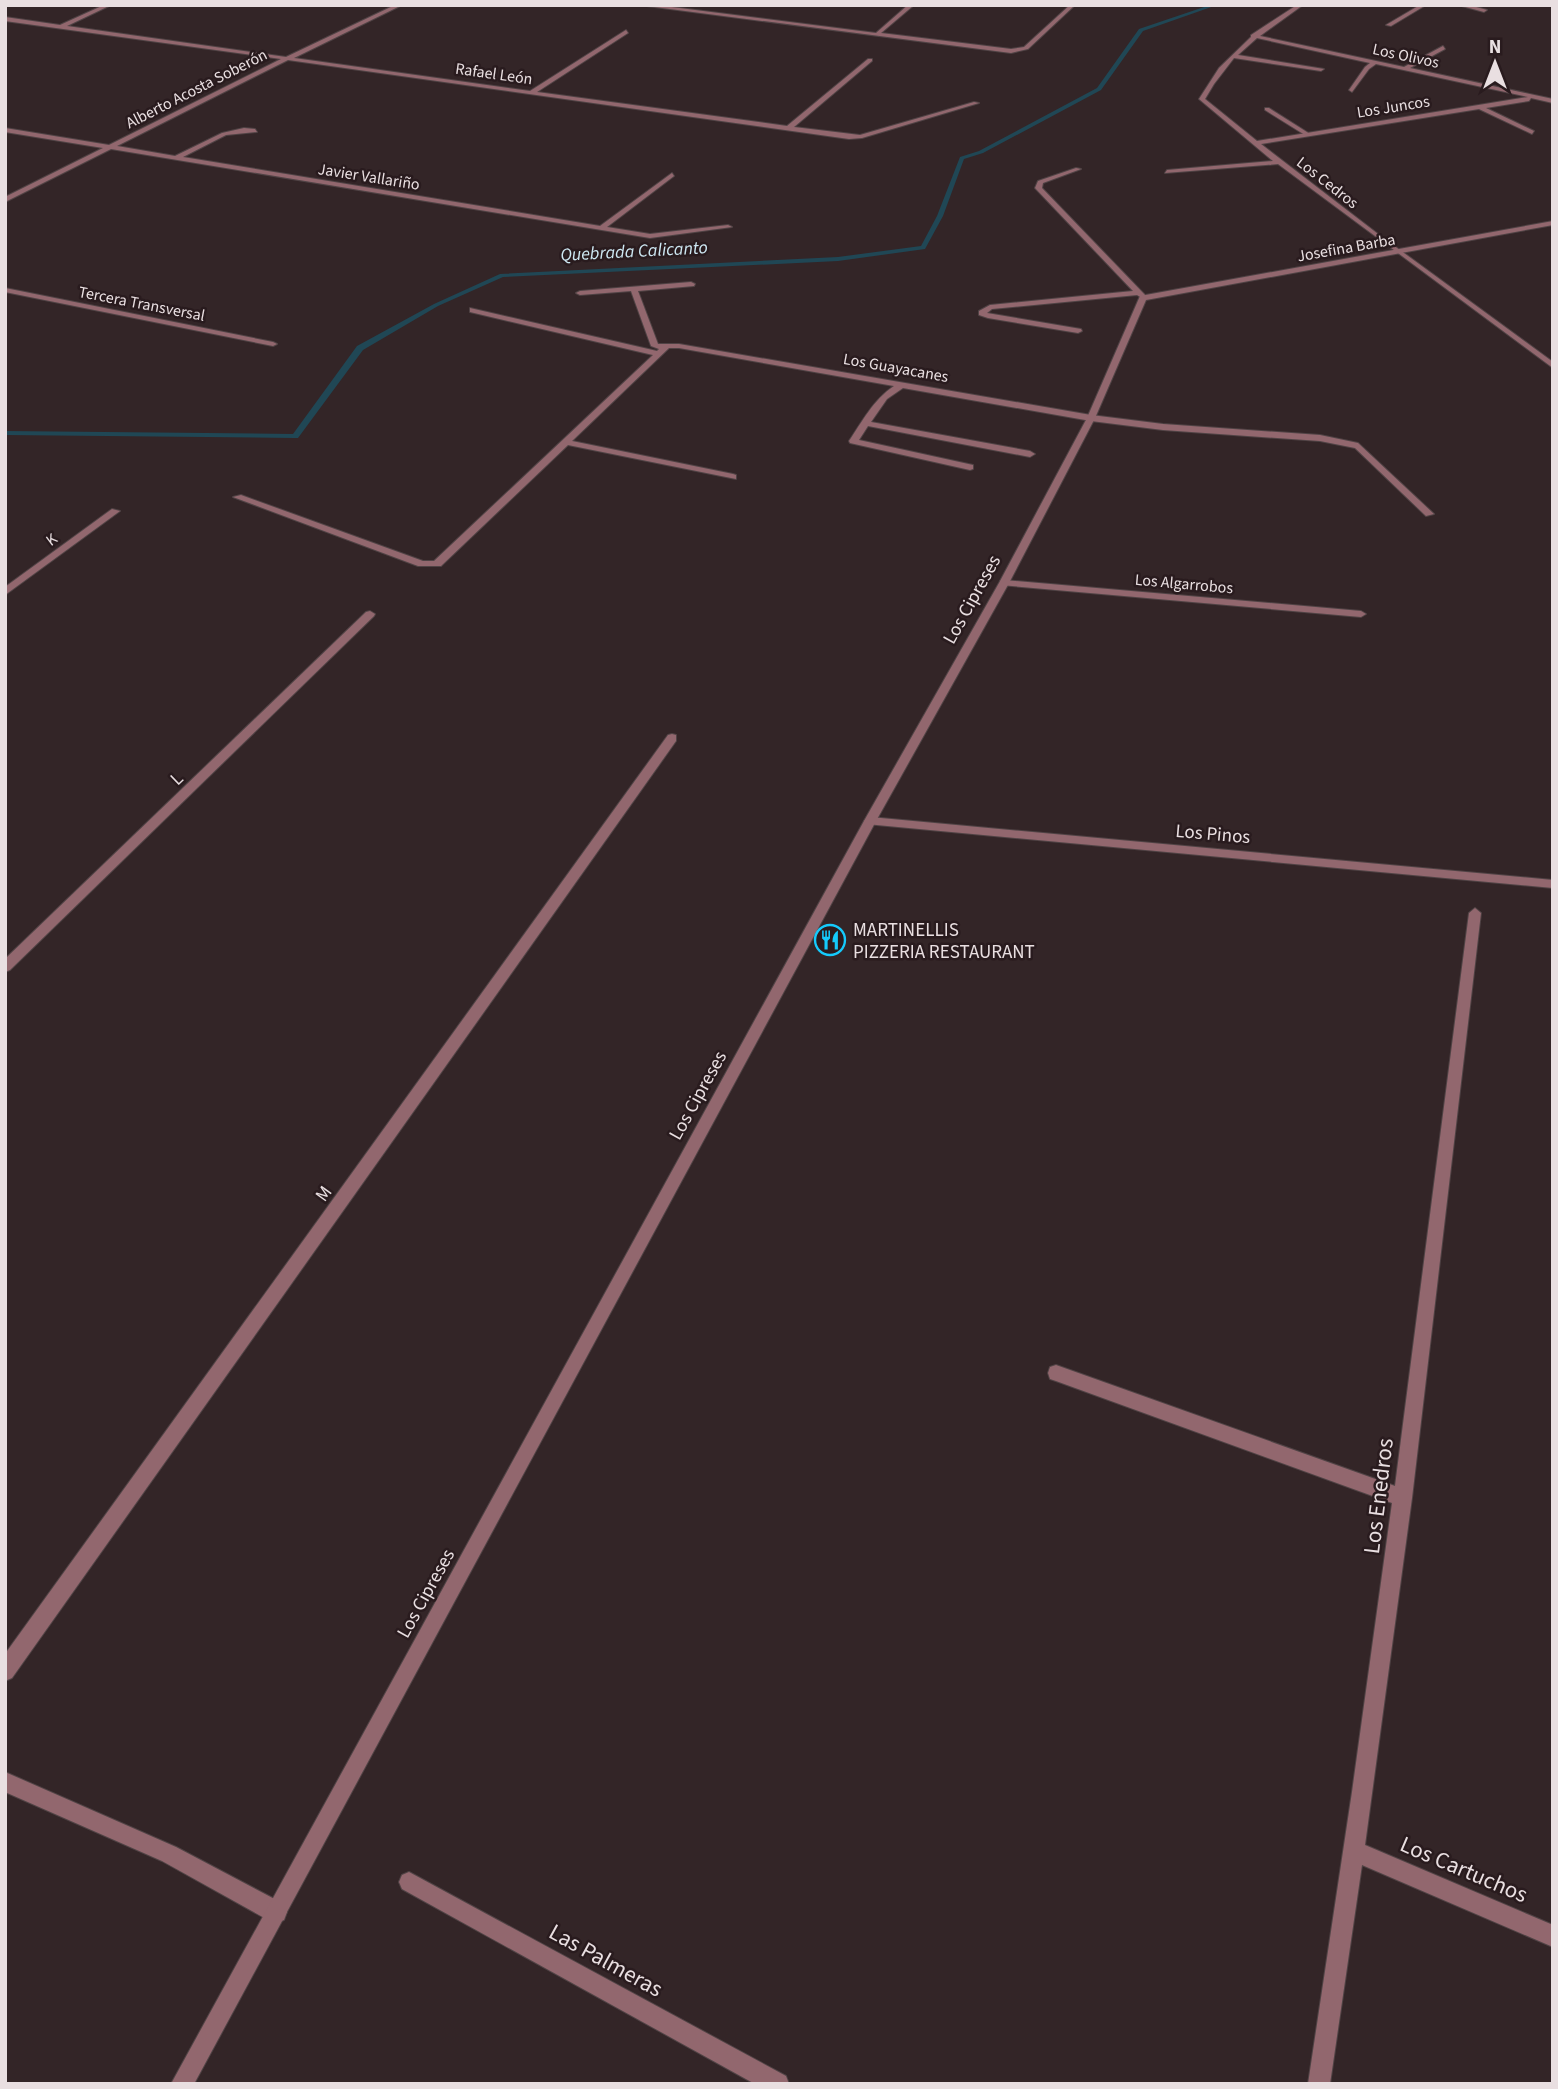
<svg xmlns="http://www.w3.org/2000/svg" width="1558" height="2089" font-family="'Source Sans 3',sans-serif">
<rect width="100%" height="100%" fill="#332527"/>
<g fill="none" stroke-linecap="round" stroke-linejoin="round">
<path fill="#204755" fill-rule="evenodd" d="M1210,5H1217L1143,31L1101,90L983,153L964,159L943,216L925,249L838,261L503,277L438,306L363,350L298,438H295L5,435V431L293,434L357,346L434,304L500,274L838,257L921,246L937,216L960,157L979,151L1097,88L1139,29Z"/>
<g stroke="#504345" stroke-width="2">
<path id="service" d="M1265,108H1269L1310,134L1305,135L1265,110Z"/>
</g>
<g stroke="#504345" stroke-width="2">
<g id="minor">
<path d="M104,5H111L67,26L286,57L395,5H402L294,58L530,91L626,30L628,33L537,92L787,126L868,59H872V61L794,127L860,135L974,102L979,103L862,138L849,139L288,60L117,146L175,156L222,133L244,128L255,129L257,132L226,135L183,157L600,226L672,173L674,176L607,227L650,234L728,225L732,227L650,238L111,149L5,202V197L103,148L5,132V128L109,145L281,59L5,21V17L60,25Z"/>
<path d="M639,5H656L876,33L908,5H914L881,33L1011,49L1024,47L1070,5H1075L1028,49L1011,53Z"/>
<path d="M1297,5H1303L1260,36L1404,67L1443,46L1445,49L1410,68L1553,99V103L1531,98L1529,101L1486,108L1534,131L1532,134L1479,109L1261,144L1378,234L1553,362V368L1278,164L1165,173L1167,170L1273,161L1199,99L1219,68L1251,37V35ZM1257,38L1370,63L1365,67L1349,90L1352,92L1369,69L1376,64L1528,97L1257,141L1205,99L1214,84L1234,58L1321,71L1324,69L1238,55Z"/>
<path d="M1420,5H1426L1391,26L1386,25Z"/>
<path d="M1458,5H1469L1487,10L1484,12Z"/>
<path d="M1076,168L1081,169L1043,183L1042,188L1146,296L1142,298L1137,295L992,309L987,313L1081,329L1082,331L1078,333L988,318L979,315V311L990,305L1133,291L1035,188L1038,181Z"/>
<path d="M691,282L695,284L694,286L638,291L658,344H679L1091,415L1163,424L1320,435L1358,443L1434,514L1426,516L1355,448L1320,441L1163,430L1091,421L903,388L887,399L871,422L1030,451L1035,454L1030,457L868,426L859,440L973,465V469L970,470L850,443L849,441C862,422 873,400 894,386L679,348H669L572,441L733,474L736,475V479L568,445L441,566H418L233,497L241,495L423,561H434L653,355L470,312V308L657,351L659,349L651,346L631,291L580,295L576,293L580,291Z"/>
<path d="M5,288L273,342L277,344L273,346L5,292Z"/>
<path d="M112,509L120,511L5,595V587Z"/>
<path d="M1004,580L1361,611L1366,614L1361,617L1000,585V581Z"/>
<path d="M370,611L375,614L374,616L10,970L5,972V959L366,612Z"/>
<path d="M672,734L676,735V741L12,1678L5,1681V1654L668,735Z"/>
<path d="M870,817L1553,880V888L866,824L864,821Z"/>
<path d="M1475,908L1481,913L1412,1498L1365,1845L1553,1925V1947L1362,1865L1330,2084H1308L1352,1792L1392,1503L1056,1381L1050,1379L1048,1373L1050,1367L1056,1365L1395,1486L1469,913Z"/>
<path d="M5,1772L176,1847L284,1904L287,1912L284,1920L276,1923L268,1920L162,1861L5,1792Z"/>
<path d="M409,1872L786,2076L789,2084H755L402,1889L399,1882L402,1875Z"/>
</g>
</g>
<g stroke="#504345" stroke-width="2">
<path id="tertiary" d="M1553,221V225L1146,300L1095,418L1009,583L876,821L194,2084H171L864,821L999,583L1087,418L1140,296Z"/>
</g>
<use href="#service" fill="#92676e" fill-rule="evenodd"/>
<use href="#minor" fill="#92676e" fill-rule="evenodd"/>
<use href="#tertiary" fill="#92676e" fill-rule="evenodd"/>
</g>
<defs>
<g id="restaurant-ring" transform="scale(1.575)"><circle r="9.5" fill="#291b1e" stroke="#15cafb" stroke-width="1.5"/><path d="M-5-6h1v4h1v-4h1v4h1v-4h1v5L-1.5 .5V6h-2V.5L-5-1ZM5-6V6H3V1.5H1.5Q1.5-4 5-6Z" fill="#15cafb"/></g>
</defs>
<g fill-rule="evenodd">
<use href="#restaurant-ring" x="830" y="940"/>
</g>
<g text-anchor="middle" stroke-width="5" stroke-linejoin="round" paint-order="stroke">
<g font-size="16" fill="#e9dfe1" stroke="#291b1e">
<text transform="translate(1406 55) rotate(12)" y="6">Los Olivos</text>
<text transform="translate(494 73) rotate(8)" y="6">Rafael León</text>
<text transform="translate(196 88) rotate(-27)" y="6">Alberto Acosta Soberón</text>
<text transform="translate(1393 106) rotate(-9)" y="6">Los Juncos</text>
<text transform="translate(369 176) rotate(9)" y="6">Javier Vallariño</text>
<text transform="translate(1328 182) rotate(38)" y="6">Los Cedros</text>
<text transform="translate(1346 247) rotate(-10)" y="6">Josefina Barba</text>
<text transform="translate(142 303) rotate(11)" y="6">Tercera Transversal</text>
<text transform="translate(896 367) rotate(10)" y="6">Los Guayacanes</text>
<text transform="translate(51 539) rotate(-37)" y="6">K</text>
<text transform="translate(1184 583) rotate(5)" y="6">Los Algarrobos</text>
</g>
<g font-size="18" font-style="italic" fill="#cee8f3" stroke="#291b1e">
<text transform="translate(634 251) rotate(-3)" y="6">Quebrada Calicanto</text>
</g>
<g font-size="19" fill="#e9dfe1" stroke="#291b1e">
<text transform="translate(971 599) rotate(-61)" y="7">Los Cipreses</text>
<text transform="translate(176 778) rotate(-44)" y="7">L</text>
<text transform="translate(1213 833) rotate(5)" y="7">Los Pinos</text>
<text transform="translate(697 1095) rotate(-61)" y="7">Los Cipreses</text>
<text transform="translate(323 1193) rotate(-54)" y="7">M</text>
<text transform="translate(425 1593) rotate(-61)" y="7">Los Cipreses</text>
</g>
<g font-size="19" fill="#e9dfe1" stroke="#291b1e" text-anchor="start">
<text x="853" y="936">MARTINELLIS<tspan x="853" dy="22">PIZZERIA RESTAURANT</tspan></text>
</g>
<g font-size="23" fill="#e9dfe1" stroke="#291b1e">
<text transform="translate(1378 1496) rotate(-83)" y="8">Los Enedros</text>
<text transform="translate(1464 1869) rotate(23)" y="8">Los Cartuchos</text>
<text transform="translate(606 1960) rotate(29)" y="8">Las Palmeras</text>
</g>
</g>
<rect width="1558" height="2089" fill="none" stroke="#e9dfe1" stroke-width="14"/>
<g transform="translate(1495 63)" stroke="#291b1e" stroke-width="5" paint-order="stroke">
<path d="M0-5L12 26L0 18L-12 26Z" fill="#e9dfe1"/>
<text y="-10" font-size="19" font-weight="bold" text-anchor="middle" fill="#e9dfe1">N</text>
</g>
</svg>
